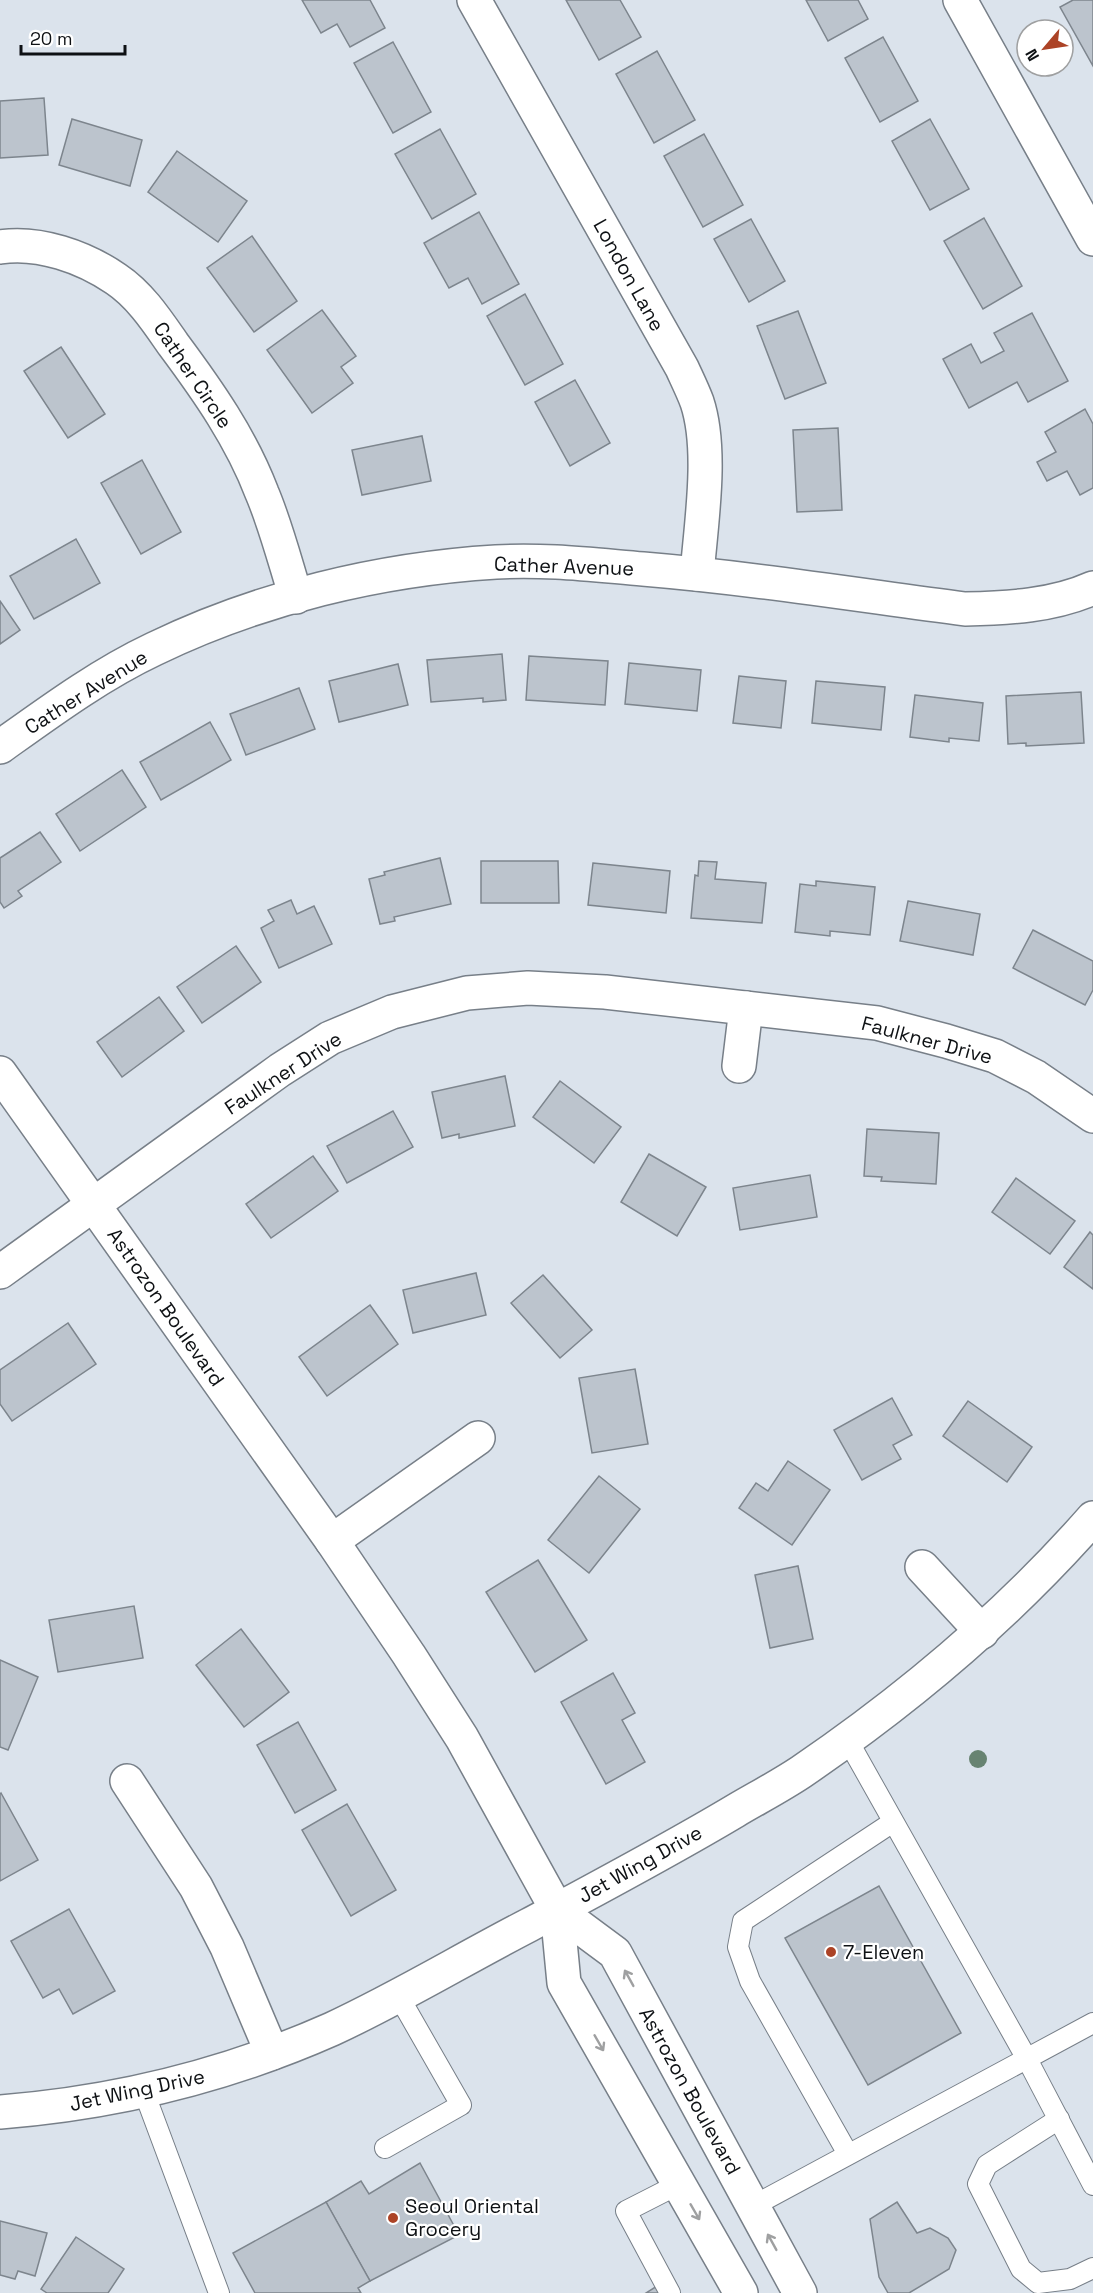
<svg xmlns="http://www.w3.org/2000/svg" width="1093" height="2293" font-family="'Space Grotesk',sans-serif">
<rect width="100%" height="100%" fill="#dbe3ec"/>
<g fill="#bcc4cd" stroke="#7d858d" stroke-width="1.5">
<path d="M302,0H370L385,28L350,47L337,24L321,33Z"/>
<path d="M566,0H620L641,37L599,60Z"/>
<path d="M806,0H858L868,19L828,41Z"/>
<path d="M1073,0H1093V66L1060,7Z"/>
<path d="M883,37L918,101L880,122L845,58Z"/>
<path d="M393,42L431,112L393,133L354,63Z"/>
<path d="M657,51L695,120L654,143L616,74Z"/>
<path d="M44,98L48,155L0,158V101Z"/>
<path d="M72,119L142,140L130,186L59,165Z"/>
<path d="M930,119L969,189L930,210L892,141Z"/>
<path d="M440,129L476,194L432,219L395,154Z"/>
<path d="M704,134L743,205L703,227L664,156Z"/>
<path d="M177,151L247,201L218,242L148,192Z"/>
<path d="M479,212L519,284L482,304L468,278L449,288L424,243Z"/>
<path d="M984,218L1022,286L983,309L944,241Z"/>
<path d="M751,219L785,281L749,302L714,239Z"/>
<path d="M252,236L297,301L254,332L207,268Z"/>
<path d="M525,294L563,364L525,385L487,316Z"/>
<path d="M322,310L356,356L341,367L353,383L312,413L267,350Z"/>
<path d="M798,311L826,383L785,399L757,326Z"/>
<path d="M1032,313L1068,381L1028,402L1017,382L969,408L943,359L971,344L981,363L1004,351L994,333Z"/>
<path d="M61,347L105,414L68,438L24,371Z"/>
<path d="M575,380L610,443L570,466L535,402Z"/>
<path d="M1085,409L1093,424V488L1080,495L1067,471L1047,481L1037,462L1056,452L1045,432Z"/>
<path d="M838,428L842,510L797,512L793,430Z"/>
<path d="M422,436L431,481L362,495L352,450Z"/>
<path d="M142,460L181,532L141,554L101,483Z"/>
<path d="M76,539L100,583L34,619L10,576Z"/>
<path d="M0,601L20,630L0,644Z"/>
<path d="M502,654L506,700L483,702V698L431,702L427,660Z"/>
<path d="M529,656L608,661L605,705L526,700Z"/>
<path d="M629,663L701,670L697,711L625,704Z"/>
<path d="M398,664L408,705L339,722L329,681Z"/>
<path d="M739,676L786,681L781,728L733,723Z"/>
<path d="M816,681L885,687L881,730L812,723Z"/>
<path d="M299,688L315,729L246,755L230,714Z"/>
<path d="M1081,692L1084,743L1026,746V743L1008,744L1006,696Z"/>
<path d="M915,695L983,703L979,741L949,738V742L910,737Z"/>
<path d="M210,722L231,760L161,800L140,762Z"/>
<path d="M122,770L146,807L80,851L56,814Z"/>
<path d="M40,832L61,862L18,891L22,896L4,908L0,902V858Z"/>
<path d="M440,858L451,904L394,917L395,921L380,924L369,879L385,875L384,872Z"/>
<path d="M481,861H558L559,903H481Z"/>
<path d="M699,861L717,862L715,879L766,883L762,923L691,918L695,875L698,876Z"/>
<path d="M593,863L670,871L666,913L588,905Z"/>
<path d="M816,881L875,887L870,935L830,931V936L795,932L800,884L816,886Z"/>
<path d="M291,900L297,914L314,906L332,944L279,968L261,928L274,921L268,910Z"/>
<path d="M908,901L980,914L973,955L900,941Z"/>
<path d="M1033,930L1093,961V990L1085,1005L1013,968Z"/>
<path d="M236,946L261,982L202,1023L177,987Z"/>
<path d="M159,997L184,1031L122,1077L97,1042Z"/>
<path d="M505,1076L515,1126L459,1138V1134L442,1138L432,1092Z"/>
<path d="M560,1081L621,1127L594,1163L533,1117Z"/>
<path d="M393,1111L413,1147L347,1183L327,1146Z"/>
<path d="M867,1129L939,1133L936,1184L881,1181L882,1177L864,1176Z"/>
<path d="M649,1154L706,1187L677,1236L621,1202Z"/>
<path d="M313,1156L338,1191L271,1238L246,1204Z"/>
<path d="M810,1175L817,1217L740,1230L733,1188Z"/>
<path d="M1016,1178L1075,1221L1050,1254L992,1212Z"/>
<path d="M1090,1232L1093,1235V1289L1064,1267Z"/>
<path d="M476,1273L486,1315L413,1333L403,1290Z"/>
<path d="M543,1275L592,1330L560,1358L511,1303Z"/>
<path d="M370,1305L398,1344L327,1396L299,1357Z"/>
<path d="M68,1323L96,1364L12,1421L0,1404V1370Z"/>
<path d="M635,1369L648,1444L592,1453L579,1378Z"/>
<path d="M892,1398L912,1435L893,1445L901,1459L862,1480L834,1430Z"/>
<path d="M968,1401L1032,1447L1007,1482L943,1436Z"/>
<path d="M788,1461L830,1490L792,1545L739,1508L756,1483L768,1491Z"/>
<path d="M599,1476L640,1509L589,1573L548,1540Z"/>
<path d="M538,1560L587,1640L535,1672L486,1592Z"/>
<path d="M798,1566L813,1639L770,1648L755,1575Z"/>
<path d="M134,1606L143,1658L58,1672L49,1620Z"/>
<path d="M241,1629L289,1692L244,1727L196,1665Z"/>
<path d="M0,1660L38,1677L8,1750L0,1747Z"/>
<path d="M613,1673L635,1713L622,1720L645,1762L606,1784L561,1702Z"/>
<path d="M298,1722L336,1790L295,1813L257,1745Z"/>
<path d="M1,1793L38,1860L0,1881V1794Z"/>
<path d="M347,1804L396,1890L351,1916L302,1830Z"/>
<path d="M879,1886L961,2033L868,2085L785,1938Z"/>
<path d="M69,1909L115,1991L73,2014L59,1989L43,1998L11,1941Z"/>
<path d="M420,2163L459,2235L370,2281L326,2202L361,2181L369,2194Z"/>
<path d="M326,2202L370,2281L358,2288L361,2293H255L233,2253Z"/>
<path d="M897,2202L917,2233L930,2228L948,2238L956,2250L949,2269L909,2293H888L879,2277L870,2219Z"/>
<path d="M0,2221L47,2233L35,2276L18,2271L15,2279L0,2275Z"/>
<path d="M76,2237L124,2269L108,2293H47L41,2289Z"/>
<path d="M657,2286L661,2293H646Z"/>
</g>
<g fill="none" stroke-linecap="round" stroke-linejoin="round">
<g stroke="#777f88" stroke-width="22">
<g id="service">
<path d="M847,1739L1027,2059L1093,2185"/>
<path d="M144,2092L219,2293"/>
<path d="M1059,2119L987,2165L978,2184L1021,2269L1038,2283L1070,2279L1093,2268"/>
<path d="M385,2148L461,2105L398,1995"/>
<path d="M848,2154L750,1981L738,1947L743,1921L893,1822"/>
<path d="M753,2206L1093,2023"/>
<path d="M670,2293L626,2211L679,2184"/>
</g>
</g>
<g stroke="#777f88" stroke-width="36">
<g id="minor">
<path d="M474,0L682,368C687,379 693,391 697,402C713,450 701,524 697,574"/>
<path d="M960,0L1093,239"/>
<path d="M0,247C39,241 84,257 116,279C140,295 157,321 173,344C208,391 241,438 262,493C276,526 285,562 296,597"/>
<path d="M0,747C49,712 99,675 154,649C259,598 380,569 496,562C545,559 594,565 643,569C751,578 858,595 965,609C1008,608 1053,606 1093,588"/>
<path d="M739,1066L746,1008"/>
<path d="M0,1272L280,1070L330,1038L392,1012L467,993L528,988L605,992L877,1023L946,1041L995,1056L1036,1077L1093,1116"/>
<path d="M332,1541L478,1438"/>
<path d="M922,1567L982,1632"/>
<path d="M127,1781L196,1887L227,1947L272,2053"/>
</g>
</g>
<g stroke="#777f88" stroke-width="36">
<g id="secondary">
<path d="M0,1073L332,1541L409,1655L462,1738L557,1910L564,1983L741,2293"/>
<path d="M557,1910L615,1953L800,2293"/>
<path d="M0,2112C115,2103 226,2076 332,2029C399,1998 463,1959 529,1925C598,1888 668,1851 735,1811C757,1798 780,1786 801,1772C908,1699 1007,1616 1093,1518"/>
</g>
</g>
<use href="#service" stroke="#fff" stroke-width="20"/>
<use href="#minor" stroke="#fff" stroke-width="33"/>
<use href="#secondary" stroke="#fff" stroke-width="33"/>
</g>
<circle fill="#678371" cx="978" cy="1759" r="9"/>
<defs><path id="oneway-shaft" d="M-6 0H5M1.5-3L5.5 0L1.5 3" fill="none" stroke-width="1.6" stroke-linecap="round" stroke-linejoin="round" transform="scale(1.5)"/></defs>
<g stroke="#9fa0a1">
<use href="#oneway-shaft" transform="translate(629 1978) rotate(-119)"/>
<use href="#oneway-shaft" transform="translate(599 2043) rotate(60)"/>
<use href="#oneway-shaft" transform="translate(695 2212) rotate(60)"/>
<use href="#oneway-shaft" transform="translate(772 2242) rotate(-119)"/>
</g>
<g fill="#ac4326" stroke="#fff" stroke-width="2">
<circle cx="831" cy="1952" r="6"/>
<circle cx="393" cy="2218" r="6"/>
</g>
<g text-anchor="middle" stroke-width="4.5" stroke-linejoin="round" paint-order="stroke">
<g font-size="20" fill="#0e1114" stroke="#fff">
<text transform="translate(629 275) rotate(61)" y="7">London Lane</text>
<text transform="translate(193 375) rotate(56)" y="7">Cather Circle</text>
<text transform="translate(564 566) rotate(2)" y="7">Cather Avenue</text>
<text transform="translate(86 692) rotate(-32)" y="7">Cather Avenue</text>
<text transform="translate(927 1040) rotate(15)" y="7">Faulkner Drive</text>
<text transform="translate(283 1073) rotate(-33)" y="7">Faulkner Drive</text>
<text transform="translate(166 1307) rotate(55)" y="7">Astrozon Boulevard</text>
<text transform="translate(640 1864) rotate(-29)" y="7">Jet Wing Drive</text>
<text transform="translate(137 2090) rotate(-12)" y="7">Jet Wing Drive</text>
<text transform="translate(690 2091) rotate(61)" y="7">Astrozon Boulevard</text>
</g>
<g font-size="20" fill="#0e1114" stroke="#fff" text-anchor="start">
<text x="843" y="1959">7-Eleven</text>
<text x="405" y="2213">Seoul Oriental<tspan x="405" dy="23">Grocery</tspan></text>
</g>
</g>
<g transform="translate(1045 48) rotate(241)"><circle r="28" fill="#ffffff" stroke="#9fa0a1" stroke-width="1.5"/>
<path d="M0-4.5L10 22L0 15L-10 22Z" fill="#ac4326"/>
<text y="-9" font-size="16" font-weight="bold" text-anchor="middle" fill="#0e1114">N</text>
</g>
<path d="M21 45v9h104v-9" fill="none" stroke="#0e1114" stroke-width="3"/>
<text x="30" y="45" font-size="18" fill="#0e1114" stroke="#ffffff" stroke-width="4.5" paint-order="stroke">20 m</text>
</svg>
